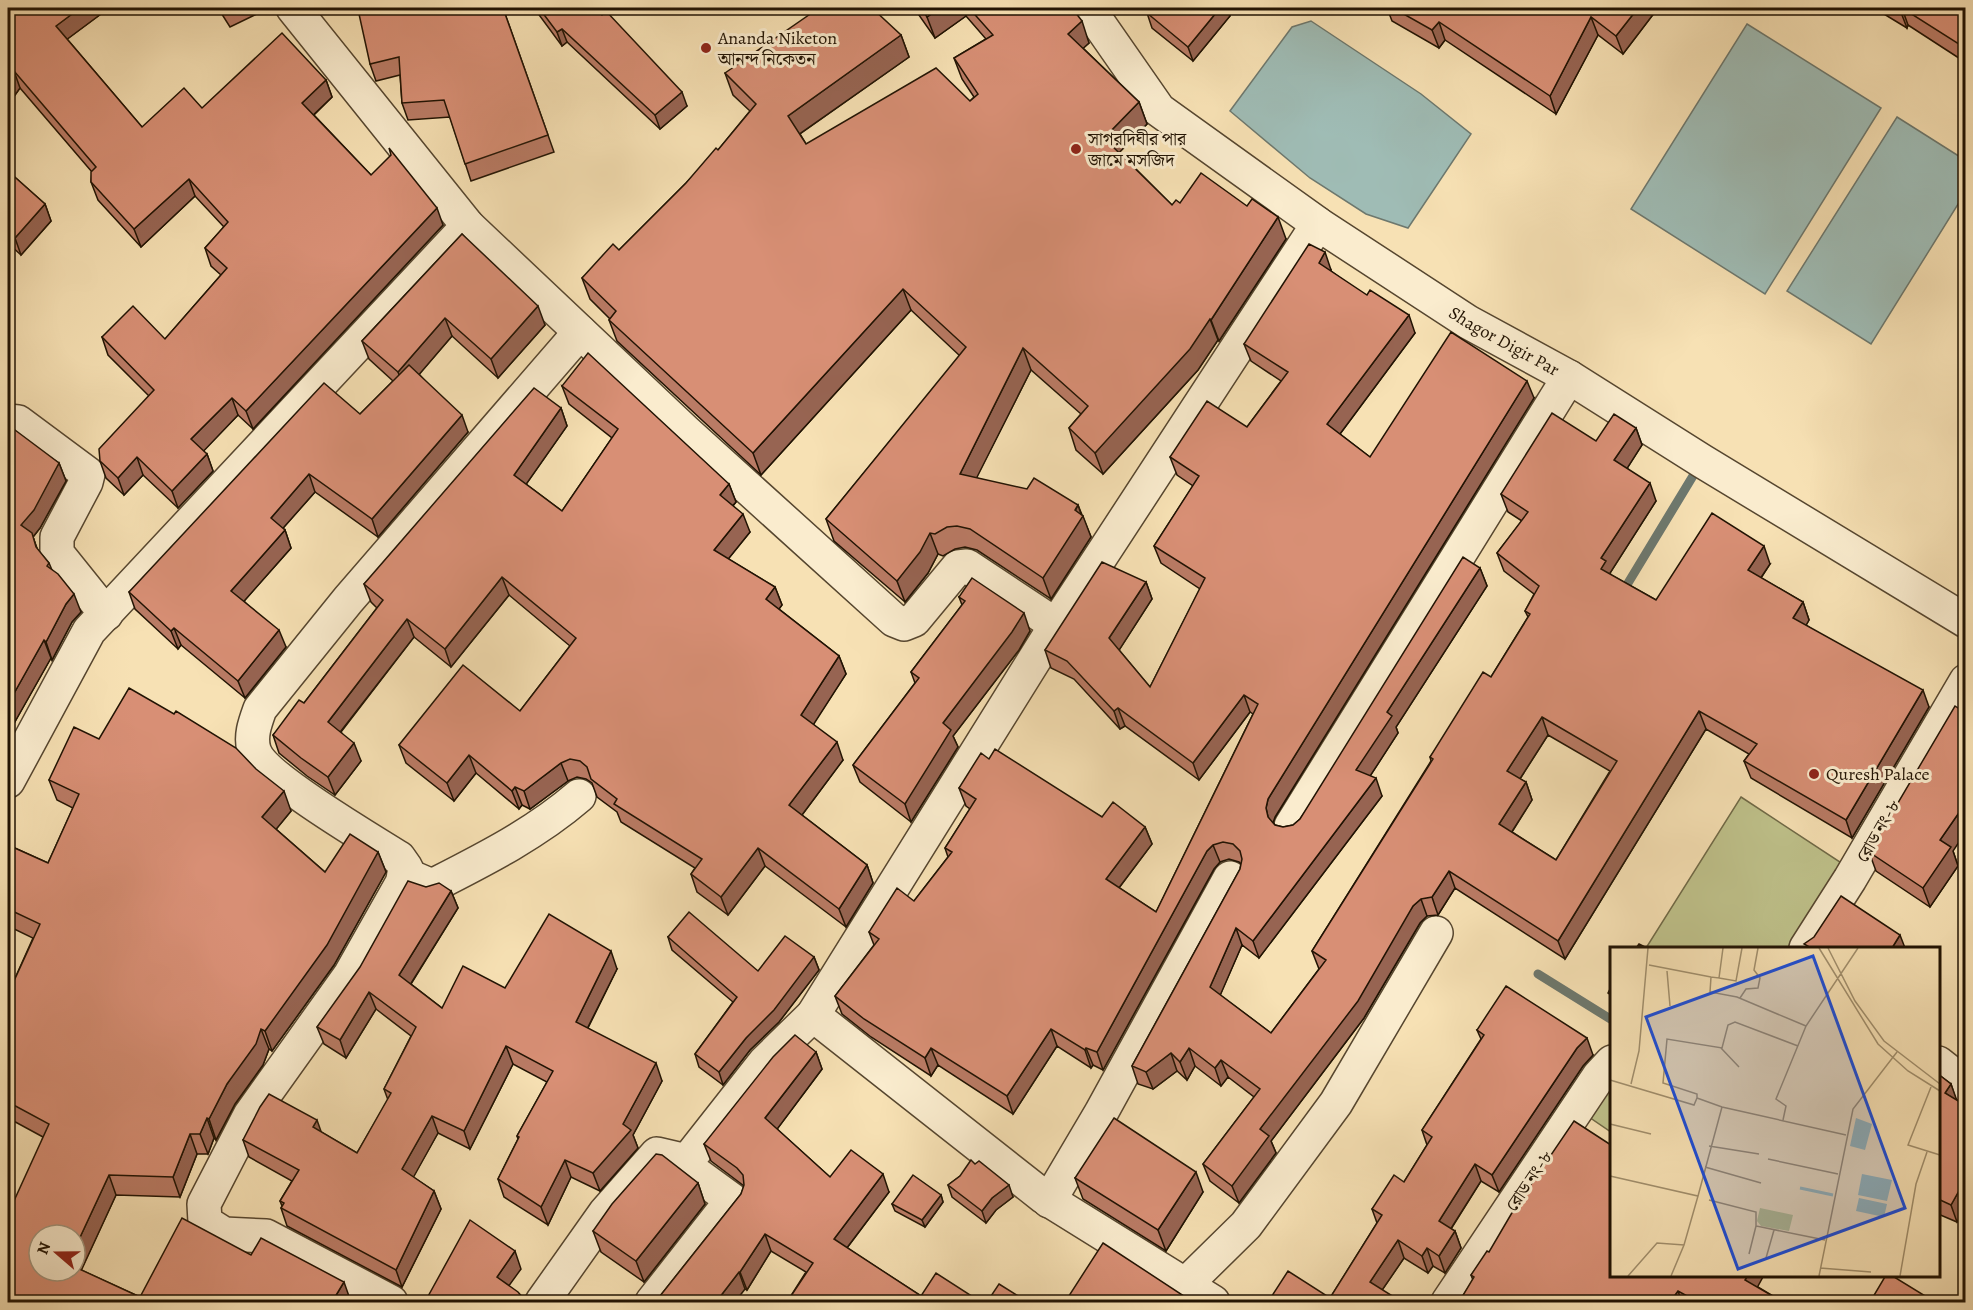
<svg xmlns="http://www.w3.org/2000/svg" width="1973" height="1310" font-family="Alegreya,'Noto Serif Bengali',serif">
<rect width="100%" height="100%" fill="#f7e1b4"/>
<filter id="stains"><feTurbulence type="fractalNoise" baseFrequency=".00333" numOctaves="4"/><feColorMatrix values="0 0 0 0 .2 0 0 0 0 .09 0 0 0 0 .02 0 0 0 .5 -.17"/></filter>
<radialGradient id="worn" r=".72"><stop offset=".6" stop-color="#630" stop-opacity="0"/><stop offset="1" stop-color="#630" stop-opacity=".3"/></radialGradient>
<g fill="#bfc28b" stroke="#706a47" stroke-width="1.5">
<path d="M1741,797L1843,864L1794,948H1646Z"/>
<path d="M1611,1082V1132L1589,1117Z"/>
</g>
<g fill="#9fbcb5" stroke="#6d786e" stroke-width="1.5">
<path d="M1311,21L1421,94L1471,134L1408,228L1366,214L1310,178L1230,111L1292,27Z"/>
<path d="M1747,24L1881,108L1765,294L1631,209Z"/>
<path d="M1897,117L1965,160V193L1871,344L1787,291Z"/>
</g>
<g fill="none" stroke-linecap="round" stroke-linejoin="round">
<g stroke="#6d786e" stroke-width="9">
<path d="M1622,593L1699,466"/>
<path d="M1538,974L1612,1020"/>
</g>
<g stroke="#56462f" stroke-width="36">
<g id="minor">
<path d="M293,8L468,226L685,431L894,620L904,624L914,620L958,567L967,566L1056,625"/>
<path id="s1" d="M1088,8L1159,110L1318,224L1468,322L1569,377L1702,461L1966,621"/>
<path d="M8,421L18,422L88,474L86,482L57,537V553L106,614"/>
<path d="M8,781L89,631L468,226"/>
<path d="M1291,826L1569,377"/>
<path d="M404,874L432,886C483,860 535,834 579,796"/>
<path d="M1806,948L1850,879L1966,681"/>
<path d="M813,1015L1044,1197L1213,1302"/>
<path d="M1938,1063L1966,1085"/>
<path d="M1049,1201L1101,1113L1230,878"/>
<path d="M1185,1285L1246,1225L1336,1103L1436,933"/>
<path d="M391,1302L266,1236L224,1234L205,1222L204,1204L250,1115L350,975L402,883L406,868L399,858C371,840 262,777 254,750C250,736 255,723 260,709L348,600L580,332"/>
<path d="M542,1302L605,1213L657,1154L687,1161"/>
<path d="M652,1302L732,1200L684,1165L765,1062L813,1015L1056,625L1318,224"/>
<path d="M1448,1302L1599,1076L1612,1062"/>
</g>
</g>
<use href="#minor" stroke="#faecce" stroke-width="33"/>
</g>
<g fill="#ba7b65" stroke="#211303" stroke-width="1.5" fill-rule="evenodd">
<path d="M8,8H109L67,39L142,127L202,108L326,80L332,97L314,115L371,175L443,225L253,429L238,415L203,451L207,454L213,471L178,508L143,475L124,495L106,478L100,461L149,396L108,355L102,337L165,339L221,275L211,266L205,248L224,227L195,196L141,247L98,200L91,182L92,172L20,88L8,105Z"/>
<path d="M218,8H266L267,9L230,27Z"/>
<path d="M503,8L554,152L471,181L450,117L408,120L402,103L400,75L376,81L370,64Z"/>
<path d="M534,8H596L602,15L687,106L660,129L567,42L562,46Z"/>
<path d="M914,8H1072L1089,43L1083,48L1139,102L1147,124L1119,152L1172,205L1180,203L1286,239L1219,341L1218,340L1198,370L1103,474L1076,450L1069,428L1081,414L1031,370L976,478L1078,505L1091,537L1051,599L977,550L965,547L955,549L943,556L938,554L928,573L905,602L834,541L826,519L960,356L911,310L761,475L617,341L609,320L610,319L590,299L582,278L619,250L686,183L718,150L750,111L733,95L725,73L901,35L909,57L800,134L806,144L970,101L974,97L962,79L954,58L986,39L966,16L935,38Z"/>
<path d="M1147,8H1226L1230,16L1193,61L1152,28L1147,13L1150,9Z"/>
<path d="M1387,8H1658L1623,54L1598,35L1556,114L1445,40L1439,48L1392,21Z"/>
<path d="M1874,8H1965V62L1908,25L1907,28Z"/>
<path d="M8,171L45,204L51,221L21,255L8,243Z"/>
<path d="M462,234L545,325L498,378L452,336L419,374L468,432L378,537L315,492L283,528L285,530L291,548L244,601L286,647L245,698L181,645L178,649L135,609L129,592L360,414L393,381L369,359L362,341Z"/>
<path d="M1331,270V271L1415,333L1340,434L1370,457L1534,398L1275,817L1273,822L1275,825L1283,827L1293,825L1300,819L1480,568L1487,586L1396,727L1398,733L1370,776L1382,796L1259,958L1242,945L1220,995L1271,1033L1319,969L1312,951L1431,761L1430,757L1491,677L1528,617L1525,611L1534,594L1504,571L1497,553L1522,521L1508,512L1501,494L1596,441L1636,428L1642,445L1627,468L1656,501L1610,573L1611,575L1656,600L1770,564L1761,578L1803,602L1809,620L1806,625L1929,707L1852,838L1751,778L1744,761L1749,754L1706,729L1565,959L1455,888L1438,915L1427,916L1420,923L1364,1018L1271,1141L1276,1153L1239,1203L1210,1181L1203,1164L1254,1097L1228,1077L1221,1086L1195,1066L1187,1080L1177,1071L1153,1089L1138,1084L1132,1066L1240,869L1241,864L1239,862L1229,859L1220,862L1214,869L1103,1070L1093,1065L1091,1068L1057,1046L1013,1114L938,1065L931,1076L871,1037L842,1014L835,996L874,945L869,932L914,901L948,857L945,848L970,809L966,806L959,788L989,759L1102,817L1145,827L1152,844L1119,888L1156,912L1253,714L1250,712L1199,780L1125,726L1120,729L1074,679L1051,668L1045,650L1146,582L1152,599L1119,650L1150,687L1200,589L1161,563L1154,546L1193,486L1177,475L1170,457L1247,427L1281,381L1251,361L1244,344ZM1548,735L1610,771L1556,860L1512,832L1532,800L1526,782L1520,779Z"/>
<path d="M562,386L729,484L736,502L733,506L750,532L728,559L775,587L782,605L779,609L839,656L846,674L813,724L843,760L802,815L867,865L873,883L846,927L765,866L728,915L697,892L691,874L695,868L621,822L617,812L597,797L592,783L586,779L577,777L568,781L530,809L522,805L519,809L476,773L454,801L406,763L399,745L520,711L570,646L509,595L451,667L414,637L341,732L361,761L335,795L307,776L279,753L273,735L304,703L377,608L371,602L364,584L561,408L567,426L526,484L562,511L612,438L569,404Z"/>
<path d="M8,431L59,463L66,481L40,528L33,537L37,549L49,563L52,570L81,612L72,622L52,660L51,658L8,734Z"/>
<path d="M959,597L1030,631L1019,650L953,736L958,747L911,822L860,782L853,765L915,683L911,672L962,605Z"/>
<path d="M99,739L291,811L276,829L325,872L378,852L386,872L334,965L272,1051L269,1049L263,1065L235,1104L216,1140L214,1138L208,1154H197L180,1197L116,1195L81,1270L140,1297L251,1255L351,1302H8L43,1137L8,1118V994L33,938L8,926V845L48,863L73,808L57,800L49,780Z"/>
<path d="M1953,851L1958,866L1930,907L1876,871L1869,852Z"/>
<path d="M426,887L451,891L458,908L411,984L442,1008L505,988L617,969L588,1028L662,1081L633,1135L638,1148L600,1191L571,1177L548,1225L504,1197L498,1179L518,1139L517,1136L547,1082L513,1064L470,1149L438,1133L413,1177L434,1191L441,1209L402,1287L287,1226L281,1208L282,1206L280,1201L292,1181L249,1157L243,1140L321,1132L357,1153L388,1100L384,1089L411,1036L376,1009L346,1058L324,1044L317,1027Z"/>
<path d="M668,937L758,971L814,957L819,970L779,1022L750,1050L723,1085L699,1067L695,1054L733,1002L672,950Z"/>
<path d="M1477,1030L1593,1055L1583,1066L1499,1192L1481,1181L1451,1229L1455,1231L1461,1248L1445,1273L1433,1266L1428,1273L1404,1258L1382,1290L1330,1298L1377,1223L1372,1209L1404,1182L1427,1145L1422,1130L1481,1039Z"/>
<path d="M816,1052L822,1069L777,1129L830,1177L889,1192L847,1248L921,1296L981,1302H787L806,1272L771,1251L747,1290L745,1289L660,1296L741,1194L744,1186L711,1161L704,1144Z"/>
<path d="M1938,1074L1951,1084L1956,1100L1957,1222L1938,1214Z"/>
<path d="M960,1176L1013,1197L996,1210L986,1223L952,1197L948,1185Z"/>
<path d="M1075,1178L1203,1192L1166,1251L1083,1199Z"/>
<path d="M698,1183L705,1204L644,1282L601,1252L593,1231Z"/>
<path d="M941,1195L943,1202L925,1227L895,1211L892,1204Z"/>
<path d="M1489,1252L1611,1275L1758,1287L1783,1302H1459L1473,1280L1471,1275Z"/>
</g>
<g fill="#976452" stroke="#211303" stroke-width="1.5">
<path d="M80,8H109L62,43L56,26Z"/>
<path d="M940,8H963L966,16L935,38L927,17Z"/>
<path d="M1220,8H1226L1230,16L1193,61L1188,47Z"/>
<path d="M1638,8H1658L1623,54L1616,36Z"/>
<path d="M1902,8L1908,25L1907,28L1900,10Z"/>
<path d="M1591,17L1598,35L1556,114L1550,96Z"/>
<path d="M1082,21L1089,43L1076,55L1068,34Z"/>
<path d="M1439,22L1445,40L1439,48L1432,30Z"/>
<path d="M562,29L567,42L562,46L557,32Z"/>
<path d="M901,35L909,57L795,137L788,116Z"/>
<path d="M14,71L20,88L8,105V80Z"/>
<path d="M326,80L332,97L308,120L302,103Z"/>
<path d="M682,92L687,106L660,129L655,115Z"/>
<path d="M1139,102L1147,124L1112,160L1104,138Z"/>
<path d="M189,179L195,196L141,247L134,229Z"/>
<path d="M45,204L51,221L21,255L15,238Z"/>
<path d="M437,208L443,225L253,429L246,411Z"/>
<path d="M1278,217L1286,239L1219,341L1211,320Z"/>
<path d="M1325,252L1331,270L1325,281L1319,263Z"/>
<path d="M903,289L911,310L761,475L753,453Z"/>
<path d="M538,306L545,325L498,378L491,359Z"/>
<path d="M1409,315L1415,333L1334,442L1327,424Z"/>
<path d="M445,318L452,336L405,391L398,372Z"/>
<path d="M1210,319L1218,340L1198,370L1103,474L1095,453Z"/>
<path d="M1023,348L1031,370L968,495L960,474Z"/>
<path d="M1527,381L1534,398L1275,817L1272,826L1268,817L1266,808L1268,799Z"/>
<path d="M232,398L238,415L198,457L191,439Z"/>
<path d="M561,408L567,426L520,493L514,475Z"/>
<path d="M462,415L468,432L378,537L372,519Z"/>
<path d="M1636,428L1642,445L1621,478L1614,460Z"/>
<path d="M207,454L213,471L178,508L172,491Z"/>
<path d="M137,457L143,475L124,495L118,478Z"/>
<path d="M59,463L66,481L40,528L33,537L38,551L21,525Z"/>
<path d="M309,474L315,492L277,535L271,518Z"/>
<path d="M1650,483L1656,501L1610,573L1612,578L1601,569V558Z"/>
<path d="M729,484L736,502L726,513L720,495Z"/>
<path d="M1078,505L1082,517L1083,516L1091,537L1051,599L1043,578Z"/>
<path d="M743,514L750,532L721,568L714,550Z"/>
<path d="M285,530L291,548L238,608L231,591Z"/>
<path d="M930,533L938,554L928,573L905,602L897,581Z"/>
<path d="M1764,546L1770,564L1754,588L1748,570Z"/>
<path d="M1480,568L1487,586L1396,727L1398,733L1363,787L1356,770L1387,712Z"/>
<path d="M502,577L509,595L451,667L445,649Z"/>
<path d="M1146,582L1152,599L1116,655L1109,638Z"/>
<path d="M775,587L782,605L773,617L766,599Z"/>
<path d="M74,594L81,612L72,622L52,660L46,642L66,604Z"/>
<path d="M1803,602L1809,620L1800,636L1793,618Z"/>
<path d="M1024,613L1030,631L1019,650L953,736L958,747L911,822L905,804L943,723Z"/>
<path d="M407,619L414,637L334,740L328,722Z"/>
<path d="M174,628L181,645L178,649L171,631Z"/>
<path d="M279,630L286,647L245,698L238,681Z"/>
<path d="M44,640L51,658L8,734V704Z"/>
<path d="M839,656L846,674L808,733L801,715Z"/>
<path d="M1923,690L1929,707L1852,838L1846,820Z"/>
<path d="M1244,695L1250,712L1199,780L1193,763Z"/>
<path d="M1118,708L1125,726L1120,729L1114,711Z"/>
<path d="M1699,711L1706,729L1565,959L1558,941Z"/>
<path d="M1542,717L1548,735L1514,788L1507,771Z"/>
<path d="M837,742L843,760L796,823L789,805Z"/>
<path d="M354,743L361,761L335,795L328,777Z"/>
<path d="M469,755L476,773L454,801L447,783Z"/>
<path d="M561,763L568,781L530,809L524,791Z"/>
<path d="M1376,778L1382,796L1259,958L1253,941Z"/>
<path d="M1526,782L1532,800L1506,841L1499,824Z"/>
<path d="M515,787L522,805L519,809L512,791Z"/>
<path d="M284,791L291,811L269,838L262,817Z"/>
<path d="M1965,804V833L1953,851L1958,866L1930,907L1923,888L1940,840Z"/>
<path d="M1145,827L1152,844L1112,897L1106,879Z"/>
<path d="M1213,845L1220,862L1214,869L1103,1070L1097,1052L1207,851Z"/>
<path d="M758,848L765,866L728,915L721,897Z"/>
<path d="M378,852L386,872L334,965L272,1051L265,1031Z"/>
<path d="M867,865L873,883L846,927L839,909Z"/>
<path d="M1449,871L1455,888L1438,915L1432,897Z"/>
<path d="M451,891L458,908L405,993L399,975Z"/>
<path d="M1421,899L1427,916L1420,923L1364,1018L1271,1141L1276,1153L1239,1203L1232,1186L1260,1129L1413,906Z"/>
<path d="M1236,928L1242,945L1216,1005L1210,987Z"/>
<path d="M1900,935L1905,948H1892Z"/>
<path d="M611,951L617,969L582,1039L576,1022Z"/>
<path d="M814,957L819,970L779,1022L750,1050L723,1085L719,1072L746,1038Z"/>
<path d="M369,992L376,1009L346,1058L340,1040Z"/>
<path d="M261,1029L269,1049L263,1065L235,1104L216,1140L209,1119L227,1084Z"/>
<path d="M1051,1029L1057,1046L1013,1114L1007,1096Z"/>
<path d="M1587,1038L1593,1055L1583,1066L1499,1192L1492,1175L1577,1048Z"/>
<path d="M506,1046L513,1064L470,1149L464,1131Z"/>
<path d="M931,1048L938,1065L931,1076L925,1058Z"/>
<path d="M1086,1048L1093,1065L1091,1068L1085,1050Z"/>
<path d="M1189,1048L1195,1066L1187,1080L1180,1062Z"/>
<path d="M816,1052L822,1069L772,1136L765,1118Z"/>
<path d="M1171,1053L1177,1071L1153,1089L1146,1072Z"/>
<path d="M1221,1060L1228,1077L1221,1086L1215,1068Z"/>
<path d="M656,1063L662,1081L633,1135L638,1148L600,1191L593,1173L623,1124Z"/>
<path d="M1951,1084L1957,1101L1945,1093Z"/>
<path d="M432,1116L438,1133L408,1187L402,1169Z"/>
<path d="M207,1118L214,1138L208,1154L200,1134Z"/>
<path d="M317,1120L323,1137L313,1127Z"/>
<path d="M190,1134L197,1154L180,1197L173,1177Z"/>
<path d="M565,1160L571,1177L548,1225L541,1207Z"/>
<path d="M1475,1164L1481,1181L1445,1238L1439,1221Z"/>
<path d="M1196,1172L1203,1192L1166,1251L1158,1230Z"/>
<path d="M883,1174L889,1192L840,1257L834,1239Z"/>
<path d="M109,1175L116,1195L75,1284V1248Z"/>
<path d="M1965,1180V1208L1957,1222L1951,1205Z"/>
<path d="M698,1183L705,1204L644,1282L636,1261Z"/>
<path d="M1009,1185L1013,1197L996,1210L986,1223L982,1211L992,1198Z"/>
<path d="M434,1191L441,1209L402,1287L396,1270Z"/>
<path d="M941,1195L943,1202L925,1227L922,1220Z"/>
<path d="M1455,1231L1461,1248L1445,1273L1439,1256Z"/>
<path d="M765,1234L771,1251L747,1290L740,1272Z"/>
<path d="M1398,1240L1404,1258L1376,1299L1370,1282Z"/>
<path d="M1427,1248L1433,1266L1428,1273L1422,1256Z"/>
<path d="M515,1251L521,1269L503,1294L497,1277Z"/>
<path d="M739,1272L745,1289L735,1302H716Z"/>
<path d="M1748,1275H1764L1752,1297L1745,1280Z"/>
<path d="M344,1282L351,1302H332Z"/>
<path d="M1678,1291L1682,1302H1670Z"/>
</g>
<g fill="#d88f75" stroke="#211303" stroke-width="1.5" fill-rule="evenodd">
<path d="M8,8H80L56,26L142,127L184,88L202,108L282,33L326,80L302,103L371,175L391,155L389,148L437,208L246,411L232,398L191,439L207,454L172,491L137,457L118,478L100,461L99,449L154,390L102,337L133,306L165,339L227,268L205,248L228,222L189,179L134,229L91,182V172L96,167L14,71L8,80Z"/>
<path d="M388,8H503L548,135L465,164L444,100L402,103L399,57L370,64L359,14Z"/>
<path d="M539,8H596L602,15L606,11L682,92L655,115L562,29L557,32Z"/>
<path d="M819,8H872L901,35L788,116L806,144L936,68L970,101L978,94L954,58L993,35L969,8H1072L1082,21L1068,34L1139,102L1104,138L1172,205L1176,200L1180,203L1201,173L1247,206L1252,199L1278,217L1211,320L1210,319L1190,349L1095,453L1069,428L1088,406L1023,348L960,474L1027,489L1034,478L1078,505L1075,510L1083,516L1043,578L970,529L957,526L947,527L935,534L930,533L920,552L897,581L826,519L966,347L903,289L753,453L609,320L616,311L582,278L613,244L619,250L686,183L716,148L718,150L756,104L725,73Z"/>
<path d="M921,8H940L927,17Z"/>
<path d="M1152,8H1220L1188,47L1147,13Z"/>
<path d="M1393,8H1638L1616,36L1591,17L1550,96L1439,22L1432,30Z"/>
<path d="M1902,8H1965V48Z"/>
<path d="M8,171L45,204L15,238L8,231Z"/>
<path d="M462,234L538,306L491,359L445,318L398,372L362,341Z"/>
<path d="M1309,244L1325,252L1319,263L1367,295L1370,290L1409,315L1327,424L1370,457L1451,332L1527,381L1268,799L1266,808L1268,817L1275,825L1283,827L1293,825L1300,819L1463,557L1480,568L1387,712L1392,716L1356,770L1376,778L1253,941L1236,928L1210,987L1271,1033L1326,960L1312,951L1433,759L1430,757L1483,672L1491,677L1530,614L1525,611L1539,586L1497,553L1528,512L1501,494L1552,413L1596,441L1614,414L1636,428L1614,460L1650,483L1601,558L1606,561L1601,569L1656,600L1712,513L1764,546L1748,570L1803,602L1793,618L1923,690L1846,820L1744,761L1757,744L1699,711L1558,941L1449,871L1432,897L1421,899L1413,906L1358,1001L1260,1129L1269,1136L1232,1186L1203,1164L1260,1089L1221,1060L1215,1068L1189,1048L1180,1062L1171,1053L1146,1072L1132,1066L1240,869L1242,859L1240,851L1233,844L1223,842L1213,845L1207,851L1097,1052L1086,1048L1085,1050L1051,1029L1007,1096L931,1048L925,1058L864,1019L835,996L879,939L869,932L897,888L914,901L952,852L945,848L976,799L959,788L981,753L989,759L995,749L1102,817L1113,802L1145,827L1106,879L1156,912L1258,704L1244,695L1193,763L1118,708L1114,711L1067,661L1045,650L1102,562L1146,582L1109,638L1150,687L1205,578L1154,546L1199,476L1170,457L1207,401L1247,427L1288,372L1244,344ZM1542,717L1617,761L1556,860L1499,824L1526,782L1507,771Z"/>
<path d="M588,353L729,484L720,495L743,514L714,550L775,587L766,599L839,656L801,715L837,742L789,805L867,865L839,909L758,848L721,897L691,874L702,859L614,804L617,799L591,779L587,767L580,761L570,759L561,763L524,791L515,787L512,791L469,755L447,783L399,745L463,665L520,711L576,638L502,577L445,649L407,619L328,722L354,743L328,777L301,758L273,735L299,700L304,703L383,600L364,584L534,388L561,408L514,475L562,511L618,429L562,386Z"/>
<path d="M409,365L462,415L372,519L309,474L271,518L285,530L231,591L279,630L238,681L174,628L171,631L129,592L324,383L360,414Z"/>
<path d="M11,427L59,463L34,510L21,525L32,533L36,547L49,563L47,566L58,574L74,594L66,604L46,642L44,640L8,704V431Z"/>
<path d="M972,578L1024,613L1012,632L943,723L951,730L905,804L853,765L919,678L911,672L965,601L959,597Z"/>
<path d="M129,688L174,714L176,711L236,748L256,769L284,791L262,817L325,872L350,834L378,852L327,945L265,1031L261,1029L256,1044L227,1084L209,1119L207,1118L200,1134H190L173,1177L109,1175L75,1248V1235H39V1271H75V1267L140,1297L182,1218L251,1255L261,1238L344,1282L332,1302H8V1214L49,1124L8,1102V994L40,924L8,909V845L48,863L79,794L49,780L74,727L99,739Z"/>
<path d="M1965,693V804L1940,840L1951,847L1923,888L1869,852L1955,706L1958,708Z"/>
<path d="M408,881L426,887L439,883L451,891L399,975L442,1008L463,966L505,988L549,914L611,951L576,1022L656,1063L623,1124L631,1130L593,1173L565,1160L541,1207L498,1179L519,1137L517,1136L553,1071L506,1046L464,1131L432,1116L402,1169L434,1191L396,1270L281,1208L284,1203L280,1201L299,1170L243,1140L260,1107L269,1094L317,1120L313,1127L357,1153L391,1093L384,1089L416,1027L369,992L340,1040L317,1027L360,967Z"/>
<path d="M1841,896L1900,935L1892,948H1811L1804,944L1814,937Z"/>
<path d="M689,912L758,971L785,936L814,957L774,1010L746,1038L719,1072L695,1054L737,997L668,937Z"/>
<path d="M1639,944L1647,948H1636Z"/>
<path d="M1506,986L1587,1038L1577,1048L1492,1175L1475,1164L1439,1221L1455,1231L1439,1256L1427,1248L1422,1256L1398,1240L1370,1282L1402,1302H1268L1288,1271L1330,1298L1382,1215L1372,1209L1394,1175L1404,1182L1432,1137L1422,1130L1484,1035L1477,1030Z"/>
<path d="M1611,987V995L1608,993Z"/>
<path d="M795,1035L816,1052L765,1118L830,1177L851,1150L883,1174L834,1239L921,1296L936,1273L981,1302H787L813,1263L765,1234L740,1272H739L716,1302H652L660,1296L741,1194L744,1185L743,1175L737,1168L704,1144L773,1057Z"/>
<path d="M1938,1074L1951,1084L1945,1093L1965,1105V1180L1951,1205L1938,1199Z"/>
<path d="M1114,1118L1196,1172L1158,1230L1075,1178Z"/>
<path d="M1574,1121L1611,1145V1182L1610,1184L1611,1185V1275H1748L1745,1280L1783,1302H1698L1678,1291L1670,1302H1459L1474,1277L1471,1275L1487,1251L1489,1252L1513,1211Z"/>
<path d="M656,1154L662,1155L698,1183L636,1261L593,1231L612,1204Z"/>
<path d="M971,1160L975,1164L979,1161L1009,1185L992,1198L982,1211L948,1185L960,1176Z"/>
<path d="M913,1175L941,1195L922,1220L892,1204Z"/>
<path d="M470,1220L515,1251L497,1277L518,1292L525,1300L533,1302H429L426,1300Z"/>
<path d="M1103,1243L1193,1302H1065Z"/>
<path d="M1886,1275H1891L1935,1302H1870Z"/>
<path d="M999,1284L1028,1302H987Z"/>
</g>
<g fill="#8f2418" stroke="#faecce" stroke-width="2">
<circle cx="706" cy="48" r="6"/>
<circle cx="1076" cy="149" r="6"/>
<circle cx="1814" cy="774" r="6"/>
</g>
<g text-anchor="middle" stroke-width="6" stroke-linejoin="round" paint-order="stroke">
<g font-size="18" fill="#211303" stroke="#faecce" text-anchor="start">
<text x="718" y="44">Ananda Niketon<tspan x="718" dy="21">আনন্দ নিকেতন</tspan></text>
<text x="1088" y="145">সাগরদিঘীর পার<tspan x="1088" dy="21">জামে মসজিদ</tspan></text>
<text x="1826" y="780">Quresh Palace</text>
</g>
<g font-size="18" fill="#211303" stroke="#faecce">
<text dy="6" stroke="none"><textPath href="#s1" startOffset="540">Shagor Digir Par</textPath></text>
<text transform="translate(1878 831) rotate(-60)" y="6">রোড নং-৮</text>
<text transform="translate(1529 1181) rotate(-56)" y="6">রোড নং-৮</text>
</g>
</g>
<g transform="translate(1610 947)">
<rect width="330" height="330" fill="#f7e1b4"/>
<path d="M150,261L183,268L179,284L151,279L147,274Z" fill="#bfc28b"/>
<path d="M246,171L262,177L255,203L240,199ZM252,227L282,233L277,254L248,248ZM249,251L277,257L274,270L246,264Z" fill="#9fbcb5"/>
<path fill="none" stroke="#9fbcb5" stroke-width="3" d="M190,241L223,248"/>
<path fill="none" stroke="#a18f6d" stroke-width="1.5" d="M113,1L109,31L101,30L100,45L127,50L196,79M209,1L268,97L298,124L330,144M218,1L245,54L274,94L330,137M39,18L101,30M57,24L60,59M109,31L126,34L132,1M130,51L136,42L148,41L150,31L144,23L148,1M111,101L129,120M0,133L84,158L87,151L112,160L236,188M21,137L29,104L38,1M321,140L298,198L330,208M87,151V147L53,136L57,92L112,101L118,78L125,75L188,99M173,173L176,159L166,152L196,79L248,1M0,177L41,187M99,199L149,207M158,212L228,227M95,220L151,236M0,229L88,249L112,160M99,253L146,265V279L215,293M139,307L146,279M156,311L164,283M210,321L261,325M18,329L47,296L74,298L88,249M61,329L74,298M209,329L243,162L287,105M290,329L306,237L317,205"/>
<path fill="#1d4ed8" fill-opacity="0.15" stroke="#1d4ed8" stroke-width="3" d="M203,9L295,261L128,322L36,70Z"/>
<rect width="330" height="330" fill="none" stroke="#211303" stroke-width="3"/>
</g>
<rect width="1973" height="1310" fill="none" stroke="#f7e1b4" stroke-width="30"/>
<rect x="9" y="9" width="1955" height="1292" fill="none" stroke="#211303" stroke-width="3"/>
<rect x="15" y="15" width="1943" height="1280" fill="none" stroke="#211303" stroke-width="1.5"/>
<g transform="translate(57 1253) rotate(290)"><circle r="28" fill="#faecce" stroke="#a3957d" stroke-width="1.5"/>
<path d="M0-4.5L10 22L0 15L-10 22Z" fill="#8f2418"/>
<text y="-9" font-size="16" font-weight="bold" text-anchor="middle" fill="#211303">N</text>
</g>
<rect width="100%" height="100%" filter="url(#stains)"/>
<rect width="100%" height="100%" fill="url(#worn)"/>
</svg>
